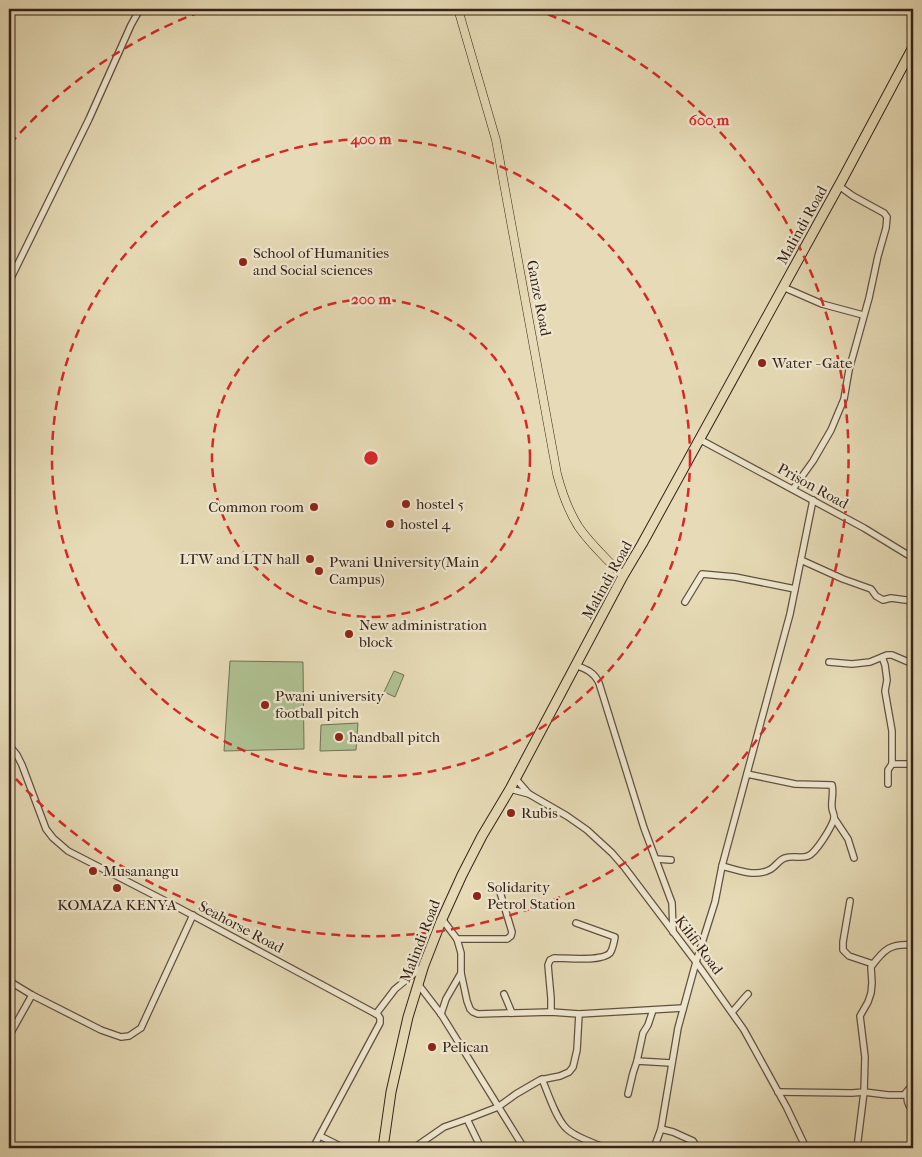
<svg xmlns="http://www.w3.org/2000/svg" width="922" height="1157" font-family="'IM FELL French Canon',serif">
<rect width="100%" height="100%" fill="#e6dbb6"/>
<filter id="stains"><feTurbulence type="fractalNoise" baseFrequency=".004" numOctaves="4"/><feColorMatrix values="0 0 0 0 .2 0 0 0 0 .09 0 0 0 0 .02 0 0 0 .5 -.17"/></filter>
<radialGradient id="worn" r=".72"><stop offset=".6" stop-color="#630" stop-opacity="0"/><stop offset="1" stop-color="#630" stop-opacity=".3"/></radialGradient>
<g fill="#afc192" stroke="#727155">
<path d="M230,661L303,662L304,749L224,751Z"/>
<path d="M394,671L404,675L395,697L384,692Z"/>
<path d="M358,723L356,750L320,751L321,725Z"/>
</g>
<g fill="none" stroke-linecap="round" stroke-linejoin="round">
<g stroke="#615040" stroke-width="8">
<g id="minor">
<path d="M9,282L89,119L131,25L140,9"/>
<path d="M783,287L822,304L863,315"/>
<path d="M699,439L864,528L913,558"/>
<path d="M793,489L813,461L831,430L844,399L849,370L869,298L878,256L886,228L887,217L884,213L853,196L839,186"/>
<path d="M801,560L843,579L871,589L876,596L883,600L891,598L913,601"/>
<path d="M685,602L702,574L735,577L795,589"/>
<path d="M882,657L885,665L887,680L885,691L892,731V764"/>
<path d="M829,662L852,664L870,662L887,655H892L913,664"/>
<path d="M575,665C586,669 594,672 599,683L644,828L672,903L673,932"/>
<path d="M9,745L17,755L22,765L46,829L53,838L68,851L179,908L378,1015L380,1018V1023L313,1148"/>
<path d="M516,779L529,794L567,816L587,830L612,853L625,868L696,962L744,1030L787,1108L806,1148"/>
<path d="M888,784V770L892,764H913"/>
<path d="M510,789L529,794"/>
<path d="M834,818L848,839L854,858"/>
<path d="M656,859L671,860"/>
<path d="M722,866C738,870 756,878 771,869C776,866 780,859 785,858C793,855 800,859 808,856C816,853 831,828 834,819C835,815 832,811 832,808C831,800 834,793 832,785L795,784L747,774"/>
<path d="M850,901L843,942V950L849,956L873,964"/>
<path d="M442,919L457,939L461,953V973L467,1001L470,1009L473,1012L478,1014L551,1012L579,1014L683,1008"/>
<path d="M9,939V938"/>
<path d="M457,939H507L511,936L512,932L500,892"/>
<path d="M9,981L32,995L101,1030L121,1037L129,1036L141,1028L193,915"/>
<path d="M418,984L441,1014L524,1148"/>
<path d="M504,994L512,1013"/>
<path d="M551,1012V998L548,965L550,960L554,958C566,958 602,962 610,953C613,949 614,942 615,937L576,923"/>
<path d="M732,1012C738,1006 742,1000 748,994"/>
<path d="M376,1014L395,989L423,966"/>
<path d="M441,1014L446,999L461,973"/>
<path d="M9,1036L32,995"/>
<path d="M637,1061L643,1033L648,1025L653,1010"/>
<path d="M542,1079C548,1093 556,1119 567,1129C575,1137 596,1144 606,1148"/>
<path d="M909,1090C905,1100 908,1104 913,1112"/>
<path d="M778,1092L852,1093L864,1092L865,1057L860,1016L868,1002L871,993L872,983L871,967C884,949 891,943 913,945"/>
<path d="M628,1094L633,1073L637,1061L671,1063"/>
<path d="M467,1119L481,1148"/>
<path d="M661,1129L673,1132L693,1141L695,1144L694,1148"/>
<path d="M320,1136L344,1148"/>
<path d="M419,1148L418,1145L444,1127L467,1119L498,1107L516,1094L540,1080L560,1076L569,1072L573,1067L577,1050L579,1014"/>
<path d="M654,1148L661,1129L678,1028L696,962L715,902L722,866L790,614L813,500"/>
<path d="M857,1148L864,1092L888,1095H904L913,1084"/>
</g>
</g>
<g stroke="#352118" stroke-width="9">
<path id="major" d="M458,9L496,140L557,474C562,493 568,510 578,526C590,544 608,560 623,576"/>
</g>
<g stroke="#352118" stroke-width="11">
<path id="highway" d="M383,1148L391,1092L408,1017L424,965L442,919L462,875L482,836L510,789L623,576L642,544L842,180L913,47"/>
</g>
<use href="#minor" stroke="#efe8d0" stroke-width="5.5"/>
<use href="#major" stroke="#e6dbb6" stroke-width="8"/>
<use href="#highway" stroke="#e6dbb6" stroke-width="9"/>
</g>
<g fill="none" stroke="#d62828" stroke-width="2.5" stroke-dasharray="9 6">
<circle cx="371" cy="458" r="159"/>
<circle cx="371" cy="458" r="319"/>
<path d="M10 144A478 478 0 0 1 208 9M534 9A478 478 0 1 1 10 772"/>
</g>
<g fill="#8f2418" stroke="#efe8d0" stroke-width="2">
<circle cx="243" cy="262" r="5"/>
<circle cx="762" cy="363" r="5"/>
<circle cx="406" cy="504" r="5"/>
<circle cx="314" cy="507" r="5"/>
<circle cx="390" cy="524" r="5"/>
<circle cx="310" cy="559" r="5"/>
<circle cx="319" cy="571" r="5"/>
<circle cx="349" cy="634" r="5"/>
<circle cx="265" cy="705" r="5"/>
<circle cx="339" cy="737" r="5"/>
<circle cx="511" cy="813" r="5"/>
<circle cx="93" cy="871" r="5"/>
<circle cx="117" cy="888" r="5"/>
<circle cx="477" cy="896" r="5"/>
<circle cx="432" cy="1047" r="5"/>
</g>
<g text-anchor="middle" stroke-width="4.5" stroke-linejoin="round" paint-order="stroke">
<g font-size="15" fill="#352118" stroke="#efe8d0">
<text transform="translate(802 225) rotate(-61)" y="5">Malindi Road</text>
<text transform="translate(539 298) rotate(79)" y="5">Ganze Road</text>
<text transform="translate(813 486) rotate(29)" y="5">Prison Road</text>
<text transform="translate(607 580) rotate(-61)" y="5">Malindi Road</text>
<text transform="translate(241 927) rotate(28)" y="5">Seahorse Road</text>
<text transform="translate(420 941) rotate(-69)" y="5">Malindi Road</text>
<text transform="translate(699 945) rotate(53)" y="5">Kilifi Road</text>
</g>
<g font-size="15" fill="#352118" stroke="#efe8d0" text-anchor="start">
<text x="253" y="258">School of Humanities<tspan x="253" dy="17">and Social sciences</tspan></text>
<text x="772" y="368">Water - Gate</text>
<text x="416" y="509">hostel 5</text>
<text x="304" y="512" text-anchor="end">Common room</text>
<text x="400" y="529">hostel 4</text>
<text x="300" y="564" text-anchor="end">LTW and LTN hall</text>
<text x="329" y="567">Pwani University(Main<tspan x="329" dy="17">Campus)</tspan></text>
<text x="359" y="630">New administration<tspan x="359" dy="17">block</tspan></text>
<text x="275" y="701">Pwani university<tspan x="275" dy="17">football pitch</tspan></text>
<text x="349" y="742">handball pitch</text>
<text x="521" y="818">Rubis</text>
<text x="103" y="876">Musanangu</text>
<text x="487" y="892">Solidarity<tspan x="487" dy="17">Petrol Station</tspan></text>
<text x="117" y="910" text-anchor="middle">KOMAZA KENYA</text>
<text x="442" y="1052">Pelican</text>
</g>
</g>
<circle cx="371" cy="458" r="8" fill="#d62828" stroke="#efe8d0" stroke-width="2.5"/>
<g font-size="15" text-anchor="middle" font-weight="bold" fill="#d62828" stroke="#efe8d0" stroke-width="4.5" stroke-linejoin="round" paint-order="stroke">
<text x="709" y="125">600 m</text>
<text x="371" y="144">400 m</text>
<text x="371" y="304">200 m</text>
</g>
<rect width="922" height="1157" fill="none" stroke="#e6dbb6" stroke-width="30"/>
<rect x="10" y="10" width="902" height="1137" fill="none" stroke="#352118" stroke-width="2.5"/>
<rect x="15" y="15" width="892" height="1127" fill="none" stroke="#352118"/>
<rect width="100%" height="100%" filter="url(#stains)"/>
<rect width="100%" height="100%" fill="url(#worn)"/>
</svg>
